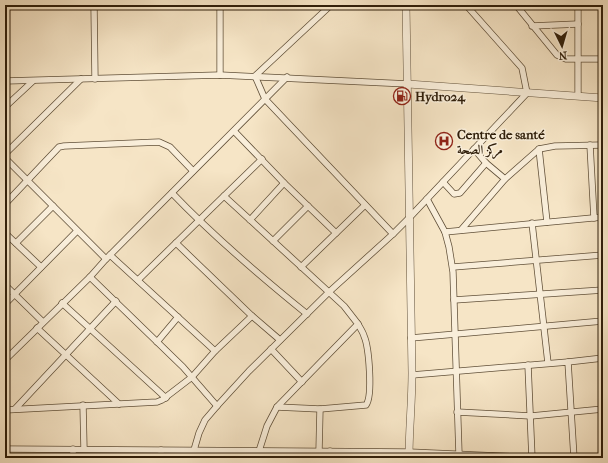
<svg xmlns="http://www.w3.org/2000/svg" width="608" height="463" font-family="'IM FELL French Canon',Amiri,serif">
<rect width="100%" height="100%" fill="#f6e5c6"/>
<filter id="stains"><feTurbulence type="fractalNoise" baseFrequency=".005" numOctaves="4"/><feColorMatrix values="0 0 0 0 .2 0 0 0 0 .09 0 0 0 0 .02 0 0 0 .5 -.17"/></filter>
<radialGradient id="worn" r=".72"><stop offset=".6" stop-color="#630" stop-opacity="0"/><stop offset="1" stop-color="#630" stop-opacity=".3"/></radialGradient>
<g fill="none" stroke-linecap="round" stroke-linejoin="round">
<g stroke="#615039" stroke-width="7">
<g id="minor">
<path d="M94,5L95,79"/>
<path d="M220,5V75"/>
<path d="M331,5L255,76L265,99L393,234"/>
<path d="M516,5L557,55L566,59H603"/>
<path d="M532,26L578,24"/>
<path d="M5,81L220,75L408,84"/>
<path d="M578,96V5"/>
<path d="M5,107L33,81"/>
<path d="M234,131L284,183L336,233"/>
<path d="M590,145L594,218"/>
<path d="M539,149L547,222"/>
<path d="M5,154L81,79"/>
<path d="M5,158L106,259"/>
<path d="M505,179L539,149L555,146L603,145"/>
<path d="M443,182L454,194L460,193L486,163L474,149"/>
<path d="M172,193C214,237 260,276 307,314"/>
<path d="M427,199L445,232L449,247L453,272L459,454"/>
<path d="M5,204L59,147L64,146L159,142L170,147L193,171"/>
<path d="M250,220L284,183"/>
<path d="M532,223L548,363"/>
<path d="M461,230L505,179L486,163"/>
<path d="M445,232L603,217"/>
<path d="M5,233L41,267"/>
<path d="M273,241L308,206"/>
<path d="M16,243L53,206"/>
<path d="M176,243L252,316L280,340"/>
<path d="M110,255L215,351"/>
<path d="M301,267L365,205"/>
<path d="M453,267L603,255"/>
<path d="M90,277L183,367L217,406"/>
<path d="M138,280L224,196"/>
<path d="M5,285L43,322"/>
<path d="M454,300L603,290"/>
<path d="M62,303L166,398"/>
<path d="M5,304L77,231"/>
<path d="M37,328L119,404"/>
<path d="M411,338L603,321"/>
<path d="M157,342L178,317"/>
<path d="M271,349L302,382"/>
<path d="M5,360L90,277L106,259L287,77"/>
<path d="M568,362L603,358"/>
<path d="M528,365L532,458"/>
<path d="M412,375L568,362L574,458"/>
<path d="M83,405L84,449"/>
<path d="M277,407L320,409L366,405C373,396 369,347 364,336C363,332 360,328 358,324"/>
<path d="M15,409L116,301"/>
<path d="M5,410L157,402L162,400L192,377L215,351L252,316"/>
<path d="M457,412L531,416L603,409"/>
<path d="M5,449L409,452L542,458"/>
<path d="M73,449V458"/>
<path d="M259,451L267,426L277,407L358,324L344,306L224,196L262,159"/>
<path d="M319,451L320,409"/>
<path d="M161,458V450"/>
<path d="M194,458V450L199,433L205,420L217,406L249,371L329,292L393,234L410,217L527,93L522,68L466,5"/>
<path d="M330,458V451"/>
</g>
</g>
<g stroke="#615039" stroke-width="8">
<g id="tertiary">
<path d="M406,5C409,128 410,251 412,373C412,402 409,430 409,458"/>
<path d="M408,84L603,98"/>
</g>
</g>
<use href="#minor" stroke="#f9eeda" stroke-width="5.5"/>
<use href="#tertiary" stroke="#f9eeda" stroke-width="7"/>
</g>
<defs>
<g id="fuel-ring" transform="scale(0.9)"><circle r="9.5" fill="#f9eeda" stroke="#8f2418" stroke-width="1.5"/><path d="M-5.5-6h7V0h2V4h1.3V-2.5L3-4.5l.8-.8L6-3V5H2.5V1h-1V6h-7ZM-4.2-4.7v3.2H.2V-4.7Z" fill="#8f2418"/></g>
<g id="hospital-ring" transform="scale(0.9)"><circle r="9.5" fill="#f9eeda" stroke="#8f2418" stroke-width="1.5"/><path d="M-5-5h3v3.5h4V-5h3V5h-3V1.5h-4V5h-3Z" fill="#8f2418"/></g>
</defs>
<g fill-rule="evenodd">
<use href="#fuel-ring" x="402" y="96"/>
<use href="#hospital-ring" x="444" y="141"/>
</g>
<g text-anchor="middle" stroke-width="3" stroke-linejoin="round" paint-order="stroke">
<g font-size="13" font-weight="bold" fill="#2f1e0a" stroke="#f9eeda" text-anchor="start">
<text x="415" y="101">Hydro24</text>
<text x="457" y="139">Centre de santé<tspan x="457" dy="15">مركز الصحة</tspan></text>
</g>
</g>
<rect width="608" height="463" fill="none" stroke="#f6e5c6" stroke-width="20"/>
<rect x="6" y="6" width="596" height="451" fill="none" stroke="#2f1e0a" stroke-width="2"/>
<rect x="10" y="10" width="588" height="443" fill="none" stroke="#2f1e0a"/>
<g transform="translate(562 46) rotate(175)" stroke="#f9eeda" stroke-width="3" paint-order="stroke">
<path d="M0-3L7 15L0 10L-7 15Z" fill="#2f1e0a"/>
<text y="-6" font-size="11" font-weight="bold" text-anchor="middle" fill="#2f1e0a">N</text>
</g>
<rect width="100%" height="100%" filter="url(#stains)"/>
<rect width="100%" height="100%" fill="url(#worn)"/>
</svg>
